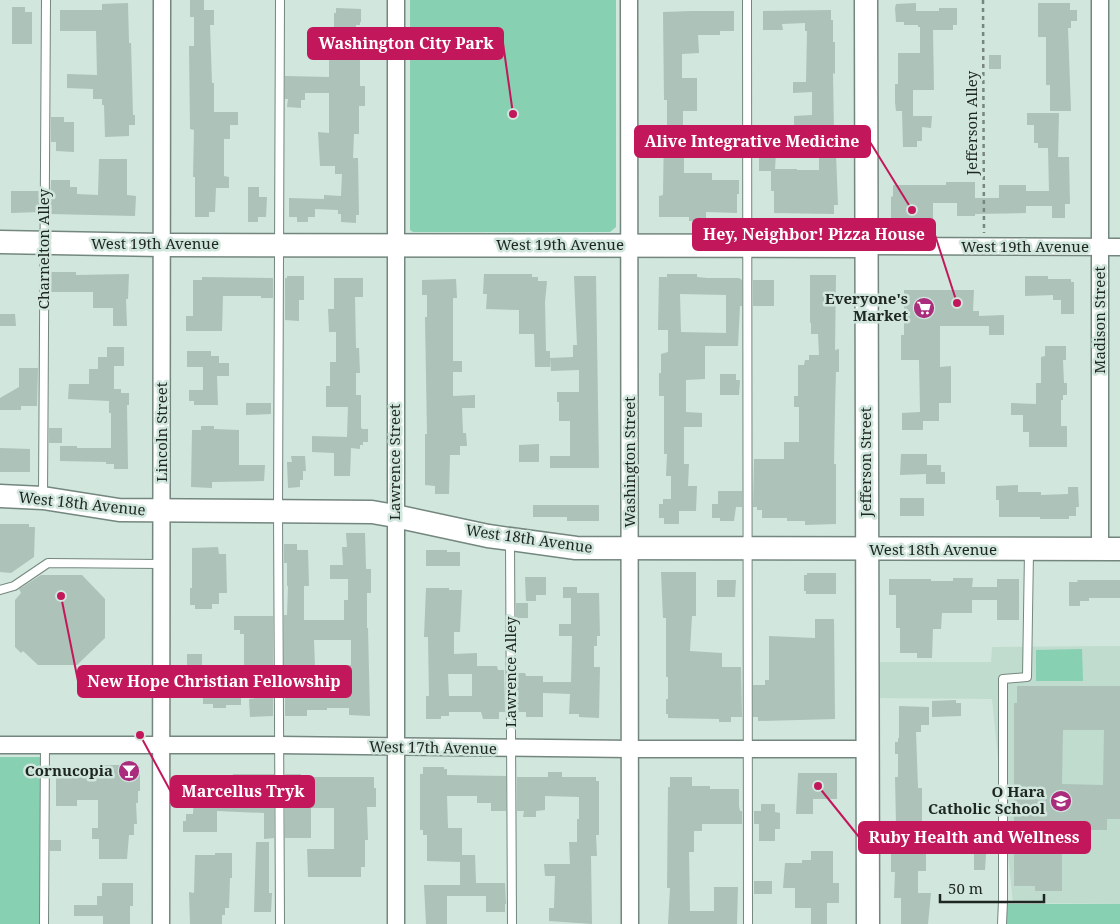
<svg xmlns="http://www.w3.org/2000/svg" width="1120" height="924" font-family="'Noto Serif',serif">
<rect width="100%" height="100%" fill="#d1e6dc"/>
<path fill="#bfdccf" d="M1120,646V904L1013,903L992,699L877,698V662H991L992,647Z"/>
<g fill="#87d0b2">
<path d="M410,0H616V227L610,232H413L410,230Z"/>
<path d="M1082,649L1083,681H1036V650Z"/>
<rect x="0" y="757" width="40" height="167"/>
<path d="M1007,904H1120V924H1006Z"/>
</g>
<g fill="#adc2b8" fill-rule="evenodd">
<path d="M190,0H204V10H214V25H210L212,83H214V112H238V125H230V139H224V176L229,177V188H216L215,212H209V217H195V177H193L194,130L190,129L189,46H194V17H190Z"/>
<path d="M128,3L129,43H131L133,115H135V125H129V136L105,137L104,105H102V99H93V89L67,88V74L97,75L96,31H60V10H102V4Z"/>
<path d="M916,3V11H939V8H957V25H953V30H933L934,90H913V116H932L931,128L922,127V141H917V147H903L902,111H896L895,102V84H898V53H920V27H918V25H904V22H896L895,8L896,4Z"/>
<path d="M1038,3H1070V10H1077V21H1071V28H1068L1071,111H1050V85H1046V37H1038Z"/>
<path d="M12,7H25V12H32V44H12Z"/>
<path d="M336,8L361,9V22H360V25H356V51H360V86H365V106H359V134H354L353,158H358L359,215H356V223L341,222V214H338V210L315,209V217H308V222H297V217H289V198L324,199V195L341,196L342,174H335V166H320L318,132L329,133V93H305V100H301V108L287,107L288,99H285V76L329,77V54H325L326,36L334,37V13H336Z"/>
<path d="M831,10V20H833V42H835V74L833,73L834,133H794V116L812,115V92L793,93V82H806L807,31H805V23L782,24L783,30H763V11Z"/>
<path d="M692,11H734V31H720V35H698L699,53L682,54V78H697V111H683V133H687V144H684V173H712V180H739V194H737V213L706,212V221H689V217H659V196L663,195L664,127H667V100H664L663,12Z"/>
<rect x="989" y="55" width="12" height="14"/>
<path d="M1027,113H1059L1058,157H1069L1070,204H1065V218H1052V206H1026V213L975,214V216H957V203H933V222H926V224L891,222V197L893,196V185H946V182H975V198H999V185H1026V191H1049L1048,148H1038V143H1034V125H1027Z"/>
<path d="M51,117H64V122H74V152L56,151V142H51Z"/>
<path d="M759,153H776L775,169H797V170H819V154H836L838,205H834V214L774,213V191H771V171H759Z"/>
<path d="M99,159H127V195L136,196L135,216L50,214L51,180H70V187H77V194L98,195Z"/>
<path d="M248,187H259V197H267L266,217H258V222H248Z"/>
<path d="M11,191H39V212L11,213Z"/>
<path d="M50,272H76V275L129,274L128,299H126L127,326H113V308H93V292H50Z"/>
<path d="M484,274H532V277H538V281H547L545,302L546,351H550V367H535L534,334H519V310L486,309L487,294H483Z"/>
<path d="M667,274H697V277L707,278H739L742,280V306H740L738,346H705V379L686,380V412L702,413V427H684V464H689L688,486H697L696,511H679V524H664V518H659V504H663V499H671V476H666L667,454H664V396H659V373H661V354L668,352V330H658L659,277H667ZM680,294L726,295V333L681,332Z"/>
<path d="M810,275H836L835,350L839,349V372H836L835,409L834,464H836V524L805,525V521H787V518H762V510H757V507H753L754,459H784V442H799V407H794V396H798V365H804L805,360H809V355H819L818,334H811V323H810Z"/>
<path d="M287,276H304V300H299V321L285,320V278H287Z"/>
<path d="M574,276H596L599,468H550V456H570V421H559V402H557V392H579V370L551,371L550,358L573,357V345H577Z"/>
<path d="M1025,276H1048V279H1071V282H1074V314H1061V300H1053V295L1025,296Z"/>
<path d="M202,277L273,278V298H261V296H223L222,331H186V316H193V280H202Z"/>
<path d="M334,278H363V297H355L356,348H359L360,373H356V395H361V427L362,429H368V442H363V445H360V449L351,448L350,476H334V453L312,452V436L347,437L348,407H326V386H330V362H336V332H329L328,309H334Z"/>
<path d="M456,279L457,298H453V361H462V372H453V396L475,395V408H462L463,433H466L467,446H460V455H450L449,494H435V486L425,485V434H427L425,317H427V295H422V280Z"/>
<rect x="753" y="280" width="21" height="26"/>
<path d="M904,290H974L973,311H979V316L1004,315V335H989V326H940V367L951,366V403H939V421H923V430H902V413L920,412L919,360H901V335H904Z"/>
<path d="M0,314H15L16,326H0Z"/>
<path d="M1045,346H1066V360H1063L1064,383H1067V395H1063V400H1061V426H1067V447H1029V432H1023V415H1011V403L1036,404V383H1041V357L1045,356Z"/>
<path d="M107,347H124V366H114V389H121V393H129V405H127L128,469H114V464H106V462L60,461V446H77V448H111V413H109V401L68,399L69,384H89V369H98V357H107Z"/>
<path d="M187,351H211V356H219V363H229V376H217L218,405H194V401H189V390H203V367H187Z"/>
<path d="M19,368H38L37,406H21V410H0V398L19,387Z"/>
<path d="M720,374H736V380H740L739,395H720Z"/>
<path d="M246,403H271V414L246,415Z"/>
<path d="M201,426H214V429L239,430V465H265L264,481L212,482V488L191,487L192,430H201Z"/>
<rect x="49" y="428" width="13" height="15"/>
<path d="M539,444V462H519V445Z"/>
<path d="M0,448L30,449V472H0Z"/>
<path d="M901,454H927V465H941V472H945V484H926V474L900,475Z"/>
<path d="M291,456H305L306,471H303V480H300V487L288,488L287,462H292Z"/>
<path d="M1018,485V492H1041V495L1068,494V487H1078L1079,507H1076V516H1069V519H1040V517H999V500H996V486Z"/>
<path d="M718,491H742V507H736L734,521H720V518H712V504H718Z"/>
<rect x="900" y="498" width="24" height="18"/>
<path d="M533,505H599V521H567V517H533Z"/>
<path d="M0,524H29V527H35L34,557L11,573L0,572Z"/>
<path d="M346,533H365L366,569H371V593H367V628H368L370,716L349,715V708H327V710H307V716H285V697L328,696V688H345V665H351V640H314L315,667H311V678H288V672H284V615H287L288,586H287V563H284V544H297V550H308L309,586H304V620H344V600H348V579H330V565H343L342,547H347Z"/>
<path d="M218,547L219,554H226L227,593H219V604H212V609H195V605H190V588H192V548Z"/>
<path d="M426,550H447V552H460V566H426Z"/>
<path d="M661,572H696V616H692L690,651L722,653V667H741L742,717H731V722H719V719L668,718V714H666V699H668V677H666V618H663Z"/>
<path d="M807,573H836V594H806V591H804V575H807Z"/>
<path d="M41,575H82L105,599V638L77,665H38L23,651L21,653L15,647V600L21,593L19,589Z"/>
<path d="M525,577H546V595H536V601H526Z"/>
<path d="M953,578H973L972,587H997V579H1019V620H997V600H972V613H942L941,629H933L932,658H917V653H900V628H896V595H889V579H931V581H953Z"/>
<path d="M717,580H736L735,597H717Z"/>
<path d="M1077,580H1120V598H1089V601H1080V606H1069V582H1078Z"/>
<path d="M563,587H577V593H599L600,636H597V646H594V667H600L599,718L579,717V714H569L570,694L543,693V717H526V712H517L516,673H525L526,676H543V682H571L572,636H559V624H571V598H563Z"/>
<path d="M426,588H449V590H462L460,632H454V654L477,653V666H497L498,670H504L505,712H499V719H483L481,712H449V716H441V719H426V696H429L428,637H424ZM448,674H472V696H449Z"/>
<rect x="516" y="603" width="12" height="15"/>
<path d="M234,616H273V672H258V678H244V634H240V630H234Z"/>
<path d="M815,619H834L835,719L758,721V717H753V685H765V680H769V636L815,638Z"/>
<rect x="187" y="654" width="15" height="16"/>
<path d="M195,680L241,681V705H226V708H213V704H203V695H195Z"/>
<path d="M1017,686H1120V819H1107V830H1062V891H1035V886H1014V703H1017ZM1063,730H1104L1103,785L1062,784Z"/>
<path d="M256,698H273V716L250,717L249,699Z"/>
<path d="M956,700V703H961V716L932,717V701Z"/>
<path d="M899,706L929,707V725H921V732H916L918,788H922V835H932V847H926V871H918V893H931L928,924H901V898H894L895,872H891V829H894L893,824H896L895,777H898V754H895V742H898V738H899Z"/>
<path d="M104,765H132V767H140V791H138V803H136L137,824H134V835H129L127,859H99V839H92V828H98V800H77V806H56V778H59V774H84V772H89V769H104Z"/>
<path d="M423,767H444V769H447V775L506,776V811H491V803H477V796H447L448,828H462V855H475L476,883H505L506,904H505V912H486V896H447V924H426L424,885H460V862L427,861V835H423V830H420V774H423Z"/>
<path d="M548,772H562V777H596V781H599V835H596L597,856H591L592,924L549,921V908H554L555,876H545L544,864H570L569,842H577V819H579V797L545,796V810L536,811V817H523L524,811H517V777H548Z"/>
<path d="M798,773H837V799H813V814H796Z"/>
<path d="M233,774H274V838L264,839V813L217,811V832H183V821H186V814H193L194,790H185V775H207V778H233Z"/>
<path d="M285,774H301V777H374V788H376V807H367L368,840H365V867H361V877H308L307,849H334V808H311V838H285Z"/>
<path d="M670,777H692V786H710V789H739V806L740,811H742V824H702V831H694V852H689L690,911H714V887H738L737,924H668L670,888H667L668,787H670Z"/>
<path d="M761,804H775V812L780,813V829H775V841H759V824H754V811H761Z"/>
<rect x="50" y="840" width="11" height="11"/>
<path d="M256,842H269V893H272L271,912H254Z"/>
<path d="M811,851H833V883H839V903H827V924H811V908H795V888H783L785,863H802V860H811Z"/>
<path d="M215,853H232V878H230L229,908H225V915H222V924H190L189,892L194,893L195,855H215Z"/>
<path d="M974,854H986L985,870H974Z"/>
<rect x="754" y="881" width="18" height="13"/>
<path d="M102,883H133V906H130V924H103V916H74V905H97V896H102Z"/>
</g>
<g fill="none" stroke-linecap="round" stroke-linejoin="round">
<g stroke="#74877f" stroke-width="10">
<g id="lane">
<path d="M747,0L748,924"/>
<path d="M43,496L46,0"/>
<path d="M510,541L512,924"/>
<path d="M0,590L14,586L48,563L161,564"/>
<path d="M44,924L45,745"/>
<path d="M280,924L278,511L280,0"/>
<path d="M1002,924L1003,901V679L1027,677L1029,552"/>
</g>
</g>
<g stroke="#74877f" stroke-width="19">
<g id="street">
<path d="M396,0V924"/>
<path d="M629,0L630,924"/>
<path d="M1100,0V550"/>
<path d="M866,246L1120,247"/>
<path d="M0,745H278L630,749H867"/>
<path d="M161,924L162,0"/>
</g>
</g>
<g stroke="#74877f" stroke-width="25">
<g id="secondary">
<path d="M866,0L868,924"/>
<path d="M0,242L161,245L866,246"/>
<path d="M0,496L43,498L119,510L372,512L395,516L488,536L576,548L1120,549"/>
</g>
</g>
<path stroke="#77867f" stroke-width="2.5" stroke-dasharray="4 4" stroke-linecap="butt" d="M983,0L984,233"/>
<use href="#lane" stroke="#fff" stroke-width="8"/>
<use href="#street" stroke="#fff" stroke-width="16"/>
<use href="#secondary" stroke="#fff" stroke-width="22"/>
</g>
<defs>
<g id="supermarket-disc" transform="scale(1.125)"><circle r="9.5" fill="#aa2c7c" stroke="#d1e6dc"/><path d="M-6-5.5h2.5l.6 2H6L4.5 2H-2.5L-4.4-4H-6ZM-1.5 3.2a1.3 1.3 0 1 0 .1 0ZM3 3.2a1.3 1.3 0 1 0 .1 0Z" fill="#fff"/></g>
<g id="bar-disc" transform="scale(1.125)"><circle r="9.5" fill="#aa2c7c" stroke="#d1e6dc"/><path d="M-6-5H6L.8 .8V4.5H3.5V6h-7V4.5H-.8V.8Z" fill="#fff"/></g>
<g id="school-disc" transform="scale(1.125)"><circle r="9.5" fill="#aa2c7c" stroke="#d1e6dc"/><path d="M0-5L7-2L0 1L-7-2ZM-4 1L0 2.5L4 1V4Q0 6-4 4Z" fill="#fff"/></g>
</defs>
<g fill-rule="evenodd">
<use href="#supermarket-disc" x="924" y="308"/>
<use href="#bar-disc" x="129" y="771"/>
<use href="#school-disc" x="1061" y="801"/>
</g>
<g text-anchor="middle" stroke-width="5" stroke-linejoin="round" paint-order="stroke">
<g font-size="15" fill="#1e2622" stroke="#d1e6dc">
<text transform="translate(972 123) rotate(-90)" y="5">Jefferson Alley</text>
<text x="155" y="249">West 19th Avenue</text>
<text x="560" y="250">West 19th Avenue</text>
<text x="1025" y="252">West 19th Avenue</text>
<text transform="translate(44 249) rotate(-90)" y="5">Charnelton Alley</text>
<text transform="translate(1100 320) rotate(-90)" y="5">Madison Street</text>
<text transform="translate(162 432) rotate(-90)" y="5">Lincoln Street</text>
<text transform="translate(395 462) rotate(-90)" y="5">Lawrence Street</text>
<text transform="translate(630 462) rotate(-90)" y="5">Washington Street</text>
<text transform="translate(866 462) rotate(-90)" y="5">Jefferson Street</text>
<text transform="translate(82 504) rotate(6)" y="5">West 18th Avenue</text>
<text transform="translate(529 539) rotate(8)" y="5">West 18th Avenue</text>
<text x="933" y="555">West 18th Avenue</text>
<text transform="translate(511 672) rotate(-90)" y="5">Lawrence Alley</text>
<text transform="translate(433 748) rotate(1)" y="5">West 17th Avenue</text>
</g>
<g font-size="15" font-weight="bold" fill="#1e2622" stroke="#d1e6dc" text-anchor="end">
<text x="908" y="304">Everyone's<tspan x="908" dy="17">Market</tspan></text>
<text x="113" y="776">Cornucopia</text>
<text x="1045" y="797">O Hara<tspan x="1045" dy="17">Catholic School</tspan></text>
</g>
</g>
<path fill="none" stroke="#c2185b" stroke-width="2" d="M513 114L503 43M912 210L870 142M957 303L935 235M61 596L78 681M140 735L171 792M818 786L859 837"/>
<g fill="#c2185b" stroke="#d1e6dc" stroke-width="2">
<circle cx="513" cy="114" r="5"/>
<circle cx="912" cy="210" r="5"/>
<circle cx="957" cy="303" r="5"/>
<circle cx="61" cy="596" r="5"/>
<circle cx="140" cy="735" r="5"/>
<circle cx="818" cy="786" r="5"/>
</g>
<g fill="#c2185b" stroke="#c2185b" stroke-width="2">
<rect x="308" y="28" width="195" height="31" rx="5"/>
<rect x="635" y="126" width="235" height="31" rx="5"/>
<rect x="693" y="219" width="242" height="31" rx="5"/>
<rect x="78" y="666" width="273" height="31" rx="5"/>
<rect x="171" y="776" width="143" height="31" rx="5"/>
<rect x="859" y="822" width="231" height="31" rx="5"/>
</g>
<g font-size="16" text-anchor="middle" font-weight="bold" fill="#fff">
<text x="406" y="49">Washington City Park</text>
<text x="752" y="147">Alive Integrative Medicine</text>
<text x="814" y="240">Hey, Neighbor! Pizza House</text>
<text x="214" y="687">New Hope Christian Fellowship</text>
<text x="243" y="797">Marcellus Tryk</text>
<text x="974" y="843">Ruby Health and Wellness</text>
</g>
<path d="M940 894v8h104v-8" fill="none" stroke="#1e2622" stroke-width="2.5"/>
<text x="948" y="894" font-size="15" fill="#1e2622" stroke="#d1e6dc" stroke-width="4" paint-order="stroke">50 m</text>
</svg>
